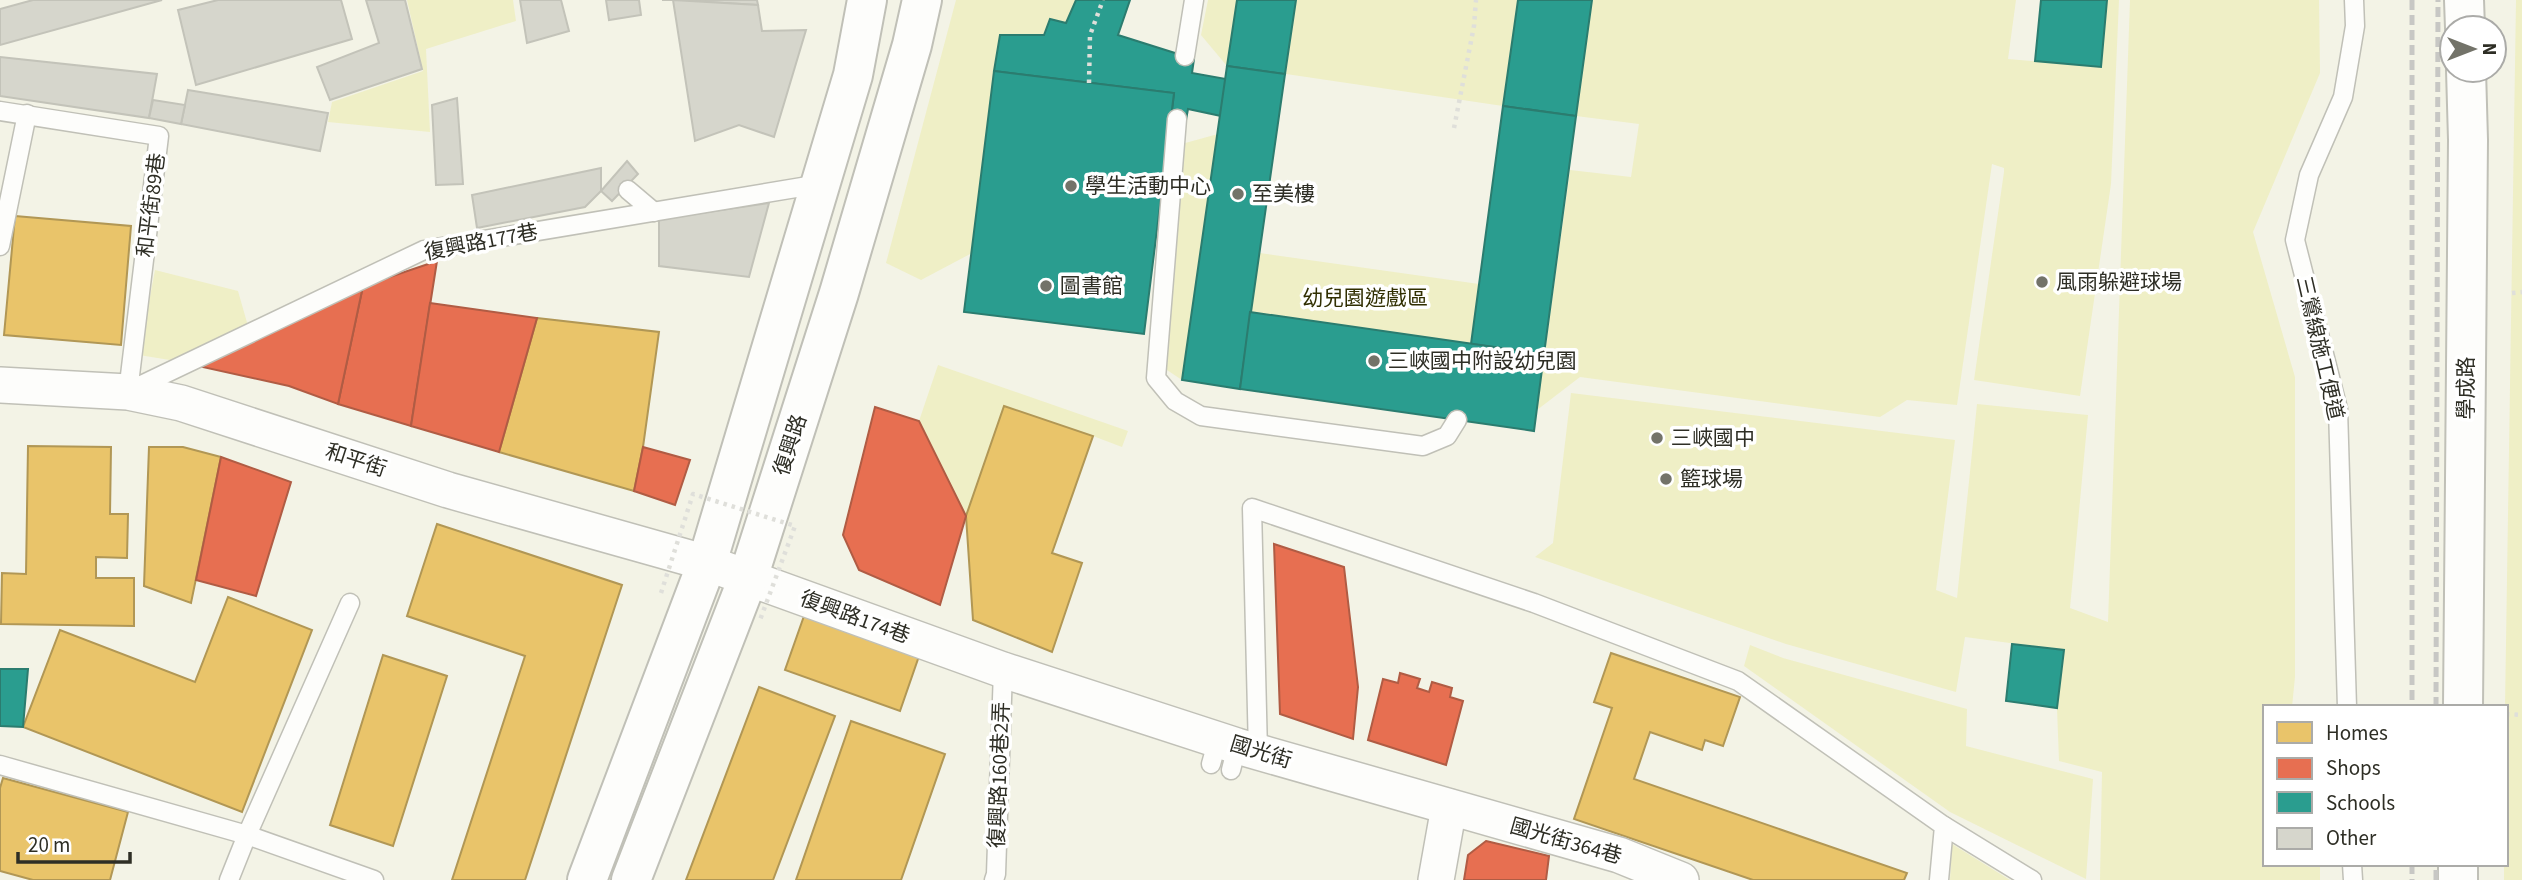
<svg xmlns="http://www.w3.org/2000/svg" width="2522" height="880" font-family="'Source Sans 3','Noto Sans TC',sans-serif">
<rect width="100%" height="100%" fill="#f3f3e6"/>
<g fill="#efefc6">
<path d="M407,0H513L516,21L426,49L430,132L328,122L332,102L423,71Z"/>
<path d="M956,0H1076L1066,23L1050,19L1044,35L1000,36L972,253L921,280L886,263Z"/>
<path d="M1208,0H1237L1227,66L1201,35Z"/>
<path d="M1296,0H1518L1503,106L1286,74Z"/>
<path d="M1592,0H2016L2008,59L2101,67L2107,0H2119L2111,184L2080,396L1974,380L2004,172V168L1992,164L1957,405L1907,400L1880,417L1580,377L1537,410L1570,170L1631,177L1639,124L1576,116Z"/>
<path d="M2130,0H2319L2320,73L2253,232L2295,377V677L2292,707H2265V864H2320V880H2100L2102,772L2059,761L2057,708L2063,650L1965,637L1956,692L1786,644L1535,557L1553,543L1571,393L1955,440L1936,590L1957,598L1977,404L2088,415L2070,608L2108,622Z"/>
<path d="M2516,0H2522V880H2504V864H2506L2505,707Z"/>
<path d="M1218,134L1182,380L1155,362L1178,145Z"/>
<path d="M1260,253L1479,284L1471,344L1250,312Z"/>
<path d="M155,270L238,291L248,326L176,361L139,355Z"/>
<path d="M938,365L1128,431L1122,447L1093,436L966,516L919,421Z"/>
<path d="M1750,645L1783,658L1967,709L1966,746L2093,779L2086,879L1950,812L1744,666Z"/>
<path d="M1952,844L2010,880H1950Z"/>
</g>
<g fill="#e9c46a" stroke="#b19755" stroke-width="2">
<path d="M15,216L131,226L121,345L4,335Z"/>
<path d="M537,318L659,332L643,447L634,491L499,452Z"/>
<path d="M1004,406L1093,436L1052,553L1082,563L1052,652L973,620L966,516Z"/>
<path d="M28,446L111,447L110,514H128L127,558L96,557V578H134V626L1,624L2,573L26,574Z"/>
<path d="M149,447H183L221,457L191,603L144,586Z"/>
<path d="M437,524L622,585L525,880H452L525,656L407,616Z"/>
<path d="M228,597L312,630L242,812L23,727L60,630L195,682Z"/>
<path d="M804,616L919,656L900,711L785,670Z"/>
<path d="M1611,653L1740,697L1723,746L1705,740L1702,750L1650,732L1634,779L1907,873L1904,880H1753L1574,819L1612,708L1594,702Z"/>
<path d="M383,655L447,676L393,846L330,825Z"/>
<path d="M759,687L835,716L773,880H686Z"/>
<path d="M851,721L945,754L901,880H796Z"/>
<path d="M3,778L128,812L110,880H33L0,871V788Z"/>
</g>
<g fill="#e76f51" stroke="#b05c44" stroke-width="2">
<path d="M437,261L411,426L338,404L363,286Z"/>
<path d="M363,286L338,404L289,386L198,366Z"/>
<path d="M430,303L537,318L499,452L411,426Z"/>
<path d="M875,407L919,421L966,516L940,605L859,570L843,535Z"/>
<path d="M643,447L690,460L675,505L634,491Z"/>
<path d="M221,457L291,482L256,596L196,580Z"/>
<path d="M1274,544L1344,567L1358,687L1353,739L1280,714Z"/>
<path d="M1400,673L1420,679L1417,688L1429,692L1432,682L1452,688L1450,697L1463,701L1446,765L1368,740L1383,679L1398,683Z"/>
<path d="M1486,841L1549,856L1546,880H1464L1468,855Z"/>
</g>
<g fill="#2a9d8f" stroke="#2b7c6f" stroke-width="2">
<path d="M1076,0H1130L1118,35L1194,59L1192,73L1226,79L1221,116L1188,109L1186,120L1171,119L1174,93L994,71L1000,35H1044L1050,19L1066,23Z"/>
<path d="M1237,0H1296L1285,74L1227,66Z"/>
<path d="M1518,0H1592L1576,116L1503,106Z"/>
<path d="M2041,0H2107L2101,67L2035,61Z"/>
<path d="M1227,66L1285,74L1240,389L1182,380Z"/>
<path d="M994,71L1174,93L1144,334L964,312Z"/>
<path d="M1503,106L1576,116L1544,354L1471,344Z"/>
<path d="M1250,312L1544,354L1534,431L1240,389Z"/>
<path d="M2012,644L2064,650L2057,708L2006,701Z"/>
<path d="M0,669H28L23,727L0,726Z"/>
</g>
<g fill="#d6d6cc" stroke="#c3c3b9" stroke-width="2">
<path d="M33,0H162L0,45V9Z"/>
<path d="M218,0H341L352,39L196,85L178,10Z"/>
<path d="M366,0H405L422,69L330,100L317,67L379,43Z"/>
<path d="M520,0H561L569,31L527,43Z"/>
<path d="M606,0H639L641,15L609,20Z"/>
<path d="M662,0H757L758,5L673,0Z"/>
<path d="M673,0L758,5L762,31L806,30L774,137L739,125L695,141Z"/>
<path d="M0,57L157,74L149,118L0,96Z"/>
<path d="M188,90L328,113L320,151L181,124Z"/>
<path d="M457,98L463,184L436,185L432,105Z"/>
<path d="M153,100L185,105L181,124L149,118Z"/>
<path d="M627,161L638,174L612,201L601,191Z"/>
<path d="M601,168V191L585,207L477,228L472,195Z"/>
<path d="M769,203L749,277L659,266V219Z"/>
</g>
<g fill="none" stroke-linecap="round" stroke-linejoin="round">
<g stroke="#c0c0b7" stroke-width="21">
<g id="lane">
<path d="M1185,56L1194,0"/>
<path d="M0,111L159,136L128,392"/>
<path d="M1177,119L1156,378L1175,401L1201,416L1423,446L1447,436L1457,420"/>
<path d="M628,190L654,212"/>
<path d="M0,246L27,114"/>
<path d="M133,389L424,250L820,184"/>
<path d="M2347,707L2338,409L2295,240L2309,175L2343,97L2355,26L2354,0"/>
<path d="M1258,752L1252,508L1534,603L1738,681L1944,826L1939,880"/>
<path d="M1211,764L1218,739"/>
<path d="M0,765L247,835L374,880"/>
<path d="M1231,770L1237,746"/>
<path d="M1944,826L2032,880"/>
<path d="M2352,864L2353,880"/>
<path d="M229,880L247,835L350,603"/>
<path d="M994,880L996,874L1003,670"/>
</g>
</g>
<g stroke="#c0c0b7" stroke-width="38">
<g id="street">
<path d="M0,385L128,392L181,403L448,490L707,563L1003,670L1237,746L1619,855L1681,880"/>
<path d="M1436,880L1449,807"/>
</g>
</g>
<g stroke="#c0c0b7" stroke-width="42">
<g id="secondary">
<path d="M2464,0L2465,28"/>
<path d="M2463,707L2468,140L2466,70"/>
<path d="M587,880L707,563L853,75L867,0"/>
<path d="M631,880L748,578L839,293L912,45L922,0"/>
<path d="M2458,880V864"/>
</g>
</g>
<g stroke="#dfdfda" stroke-width="4.5" stroke-dasharray="3.5 5" stroke-linecap="butt">
<path d="M1089,83L1090,35L1103,0"/>
<path d="M1454,128L1474,26L1476,0"/>
<path d="M2512,293L2522,292"/>
<path d="M2506,714L2522,715"/>
</g>
<use href="#lane" stroke="#fdfdfb" stroke-width="18"/>
<use href="#street" stroke="#fdfdfb" stroke-width="35"/>
<use href="#secondary" stroke="#fdfdfb" stroke-width="38"/>
<g stroke="#c7c7c4" stroke-width="5" stroke-dasharray="10 5" stroke-linecap="butt">
<path d="M2412,0V707"/>
<path d="M2436,707L2438,0"/>
<path d="M2412,864V880"/>
<path d="M2436,880V864"/>
</g>
<path stroke="#dfdfda" stroke-width="4.5" stroke-dasharray="3.5 5" stroke-linecap="butt" d="M661,593L693,494L795,526L760,620"/>
</g>
<g fill="#737369" stroke="#fff" stroke-width="2.5">
<circle cx="1071" cy="186" r="7"/>
<circle cx="1238" cy="194" r="7"/>
<circle cx="2042" cy="282" r="7"/>
<circle cx="1046" cy="286" r="7"/>
<circle cx="1374" cy="361" r="7"/>
<circle cx="1657" cy="438" r="7"/>
<circle cx="1666" cy="479" r="7"/>
</g>
<g text-anchor="middle" stroke-width="7" stroke-linejoin="round" paint-order="stroke">
<g font-size="21" fill="#2e2e25" stroke="#fff" text-anchor="start">
<text x="1085" y="193">學生活動中心</text>
<text x="1252" y="201">至美樓</text>
<text x="2056" y="289">風雨躲避球場</text>
<text x="1060" y="293">圖書館</text>
<text x="1388" y="368">三峽國中附設幼兒園</text>
<text x="1671" y="445">三峽國中</text>
<text x="1680" y="486">籃球場</text>
</g>
<g font-size="21" fill="#2e2e25" stroke="#fff">
<text transform="translate(151 205) rotate(-83)" y="7">和平街89巷</text>
<text transform="translate(481 242) rotate(-11)" y="7">復興路177巷</text>
<text transform="translate(2320 348) rotate(77)" y="7">三鶯線施工便道</text>
<text transform="translate(2466 388) rotate(-90)" y="7">學成路</text>
<text transform="translate(790 445) rotate(-72)" y="7">復興路</text>
<text transform="translate(356 460) rotate(18)" y="7">和平街</text>
<text transform="translate(855 617) rotate(20)" y="7">復興路174巷</text>
<text transform="translate(1261 752) rotate(17)" y="7">國光街</text>
<text transform="translate(999 775) rotate(-88)" y="7">復興路160巷2弄</text>
<text transform="translate(1566 841) rotate(16)" y="7">國光街364巷</text>
</g>
<g font-size="21" fill="#312f02" stroke="#fff">
<text x="1365" y="305">幼兒園遊戲區</text>
</g>
</g>
<rect x="2263" y="705" width="245" height="161" fill="#ffffff" stroke="#ababa8" stroke-width="2"/>
<rect x="2277" y="722" width="35" height="21" fill="#e9c46a" stroke="#ababa8" stroke-width="2"/>
<text x="2326" y="740" font-size="21" fill="#2e2e25">Homes</text>
<rect x="2277" y="758" width="35" height="21" fill="#e76f51" stroke="#ababa8" stroke-width="2"/>
<text x="2326" y="775" font-size="21" fill="#2e2e25">Shops</text>
<rect x="2277" y="792" width="35" height="21" fill="#2a9d8f" stroke="#ababa8" stroke-width="2"/>
<text x="2326" y="810" font-size="21" fill="#2e2e25">Schools</text>
<rect x="2277" y="828" width="35" height="21" fill="#d6d6cc" stroke="#ababa8" stroke-width="2"/>
<text x="2326" y="845" font-size="21" fill="#2e2e25">Other</text>
<g transform="translate(2473 49) rotate(90)"><circle r="33" fill="#ffffff" stroke="#ababa8" stroke-width="2"/>
<path d="M0-5L12 26L0 18L-12 26Z" fill="#737369"/>
<text y="-10" font-size="19" font-weight="bold" text-anchor="middle" fill="#2e2e25">N</text>
</g>
<path d="M18 852v10h112v-10" fill="none" stroke="#2e2e25" stroke-width="3.5"/>
<text x="28" y="852" font-size="21" fill="#2e2e25" stroke="#ffffff" stroke-width="5" paint-order="stroke">20 m</text>
</svg>
